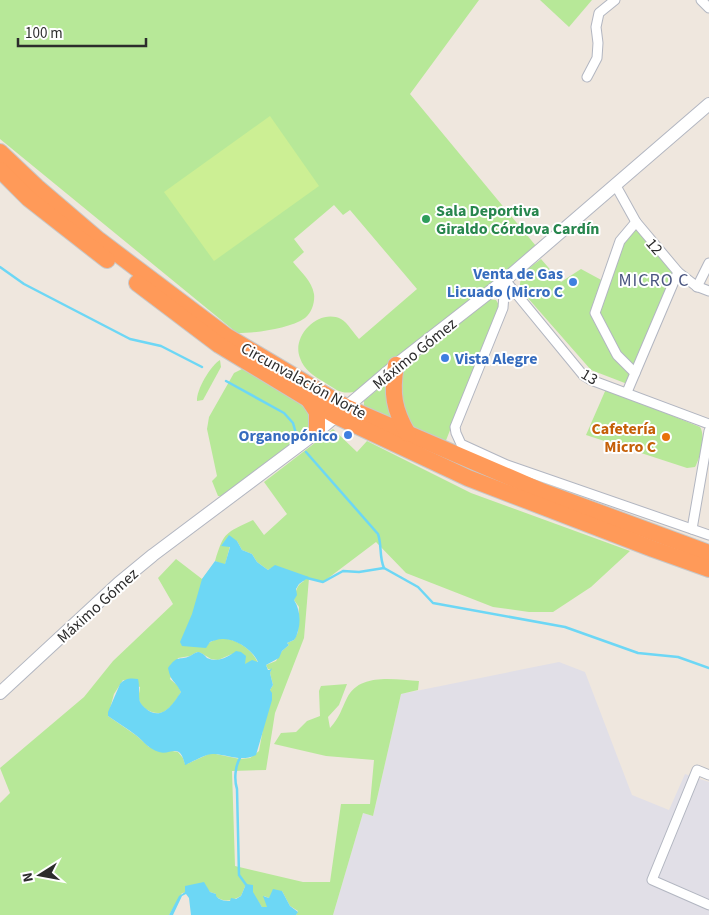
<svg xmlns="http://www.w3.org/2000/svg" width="709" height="915" font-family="'Source Sans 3',sans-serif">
<rect width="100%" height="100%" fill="#efe7de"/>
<path fill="#e1dfe7" d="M559,662L585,672L632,795L669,810L685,774L709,782V915H333L363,813L373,816L401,694Z"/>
<g fill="#b7e898">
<path d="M0,0H479L410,94L536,246L360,390C343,396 338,391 324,382C314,376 304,370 300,358C291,336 319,308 341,319C348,323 354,334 359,339L417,289L350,210L343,215L334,205L294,239L304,252L293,262C300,271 312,281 314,294C315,302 312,313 305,318C289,329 256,333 237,333L0,139Z"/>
<path d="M540,0H592L569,27Z"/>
<path d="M636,222L678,272L630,385L591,370L520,289C519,272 530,268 541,259L561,282L581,269L605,282L620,241Z"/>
<path d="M487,299L496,300L499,305L445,443C429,435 409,429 401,411C398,402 402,380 402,371Z"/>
<path d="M220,360L221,367L203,400L197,401C196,390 211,365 220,360Z"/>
<path d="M242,369H248L311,408L314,432L221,496H218L212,481L217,476L207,429L209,417L234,373Z"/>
<path d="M389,380L399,424L364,409V401Z"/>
<path d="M606,389L700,427C706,436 700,458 695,467L687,468L586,435Z"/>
<path d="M333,429L357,452L367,441L471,493L630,551L591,587L553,612H529L493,607L406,573L376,542L323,582L309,578L304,638L275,713L266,770L232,771L235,866L303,882H330L341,804H370L374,760L326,756L274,744L281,733L296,732L307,721L320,716L319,691L321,686L347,684L339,705L328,717L330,728C340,717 341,710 347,698C360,672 396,680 419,681L418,690L401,694L373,816L363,813L333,915H296L298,911L290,906L282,891L269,898L264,896L268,908L262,907L246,884L241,896C232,901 224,903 215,896L216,894L210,892L207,889L182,893L169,915H0V803L10,793L0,768L84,697L113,661L173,604L158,578L176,559L202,579L212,566L207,645C223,629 251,646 258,663L245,664L232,654L218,660L211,659L201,653L197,652L190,656L178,658L170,679L178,686L181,692C177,699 172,707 165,711C157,717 140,709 139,699C138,696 140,690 140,687L123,680L114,694L108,716L137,736L149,747L178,752L183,758L185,764H187L211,753L240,759L250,758L259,751L270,690L273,685L270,673L271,670L268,669L266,665L276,661L282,651L289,645L287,643L294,640L298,632L299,607L294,600C296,592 296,585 304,581L271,568L268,570L257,562L252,554L242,550L237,541L221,546H230L225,565L215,561C224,531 226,533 253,520L264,535L287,514L264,482Z"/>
</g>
<path fill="#ccef94" d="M270,116L319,186L214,261L164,192Z"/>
<g fill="#6dd7f5">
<path d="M229,535L237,541L242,550L252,554L257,562L268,570L275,565L309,577L299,584L296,589L297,595L294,600C301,611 301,625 296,637L294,640L287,643L289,645L282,651L279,658L266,665L268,670H270L272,668L270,673L273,685L270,690L272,693V700L256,755C241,762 229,755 214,754C207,753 192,762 185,765C180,741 170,756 159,752C149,749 144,742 137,736C128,729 117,722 108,716V712L120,684C125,678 131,678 138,679C140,686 138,697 140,702C143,707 146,709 151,712C165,718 174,702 181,692C175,680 171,683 168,668C178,654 179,661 190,656C194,654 197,650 201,653C204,654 205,656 207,658C218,663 228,657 236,651L241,652L246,656L245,664L252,660L258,662C253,650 235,638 222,639C218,639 213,641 210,642L206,648L182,646L180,642L192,614L202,579L215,561L225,564L230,547L221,546Z"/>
<path d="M204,882L210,892L216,894V896C219,900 224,901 230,901L231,898L236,899L241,896L246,884L253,885V892L262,907H267L263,896L269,898L273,889L282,891L290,906L298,912L296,915H191L189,898L186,894L182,896L173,915H169L179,896L185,892V886Z"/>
</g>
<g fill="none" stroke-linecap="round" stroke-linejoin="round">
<g stroke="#6dd7f5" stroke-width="2.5">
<path d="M0,267L24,284L130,339L161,346L202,367"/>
<path d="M226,381L284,413L293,423L297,437"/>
<path d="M306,452L378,534C382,545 379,557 384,568"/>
<path d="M307,578L323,582L343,571L359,572L384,568L418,587L433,603L565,627L638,653L678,657L709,668"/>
<path d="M240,758C235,766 234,780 237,789L239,875L247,886"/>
</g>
<g stroke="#b2b6c1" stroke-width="11">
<g id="street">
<path d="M701,0L709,8"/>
<path d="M587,77L597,58L598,43L596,27L599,13L615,0"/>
<path d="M616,186L636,222L678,272L696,286L709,291"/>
<path d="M505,280L503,308L455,427L456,433L461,444L507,465L709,535"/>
<path d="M505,280L583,375L591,380L709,424"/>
<path d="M697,287L709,263"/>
<path d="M635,373L617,355L595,313L620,241L636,222"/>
<path d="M627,392L678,272"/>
<path d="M692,529L709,431"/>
<path d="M709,775L697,770L652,880L709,905"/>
</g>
</g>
<g stroke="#b2b6c1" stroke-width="14">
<path id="secondary" d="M0,693L119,583L153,555L317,432L396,365L505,280L709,104"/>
</g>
<g stroke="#c8c8c8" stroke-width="18">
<g id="highway">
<path d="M0,152L37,187L99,240L225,335L346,407L544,492L709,553"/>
<path d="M0,170L29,199L107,260"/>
<path d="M137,283L219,345L336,416L468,478L653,549L709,569"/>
<path d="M396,365C391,393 394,410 408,434"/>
<path d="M309,400L317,412V432"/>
</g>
</g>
<use href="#street" stroke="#fff" stroke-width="9"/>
<use href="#secondary" stroke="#fff" stroke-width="12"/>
<use href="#highway" stroke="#ff9a59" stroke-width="16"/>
</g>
<circle fill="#2e9e5b" stroke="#fff" stroke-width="2" cx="426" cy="219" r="5"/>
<g fill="#3f7fe0" stroke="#fff" stroke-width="2">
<circle cx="573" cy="282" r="5"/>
<circle cx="445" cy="358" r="5"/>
<circle cx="348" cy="435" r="5"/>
</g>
<circle fill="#e8710a" stroke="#fff" stroke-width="2" cx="666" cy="437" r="5"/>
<g text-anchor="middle" stroke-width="4" stroke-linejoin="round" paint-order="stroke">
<g font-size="16" font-weight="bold" fill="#27864d" stroke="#fff" text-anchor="start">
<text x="436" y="216">Sala Deportiva<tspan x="436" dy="18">Giraldo Córdova Cardín</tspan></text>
</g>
<g font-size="16" fill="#2c2c2c" stroke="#fff">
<text transform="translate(655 246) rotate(50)" y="6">12</text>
<text transform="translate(414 353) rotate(-39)" y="6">Máximo Gómez</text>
<text transform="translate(590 376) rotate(31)" y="6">13</text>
<text transform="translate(304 380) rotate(29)" y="6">Circunvalación Norte</text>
<text transform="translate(97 605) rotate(-42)" y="6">Máximo Gómez</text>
</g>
<g font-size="16" font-weight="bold" fill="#366cbe" stroke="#fff" text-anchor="end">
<text x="563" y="279">Venta de Gas<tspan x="563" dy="18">Licuado (Micro C</tspan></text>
<text x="455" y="364" text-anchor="start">Vista Alegre</text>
<text x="338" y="441">Organopónico</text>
</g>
<g font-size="16" font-weight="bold" fill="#c56008" stroke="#fff" text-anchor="end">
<text x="656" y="434">Cafetería<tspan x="656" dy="18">Micro C</tspan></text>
</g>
<g font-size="18" letter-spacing="1" fill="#4a5680" stroke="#fff">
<text x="654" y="286">MICRO C</text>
</g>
</g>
<g transform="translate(40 875) rotate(259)" stroke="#ffffff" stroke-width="4" paint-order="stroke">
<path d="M0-4L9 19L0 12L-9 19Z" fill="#2c2c2c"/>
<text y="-8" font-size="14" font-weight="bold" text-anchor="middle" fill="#2c2c2c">N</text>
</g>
<path d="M18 38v8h128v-8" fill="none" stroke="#2c2c2c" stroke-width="2.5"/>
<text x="25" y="38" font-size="15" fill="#2c2c2c" stroke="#ffffff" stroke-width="4" paint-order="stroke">100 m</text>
</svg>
